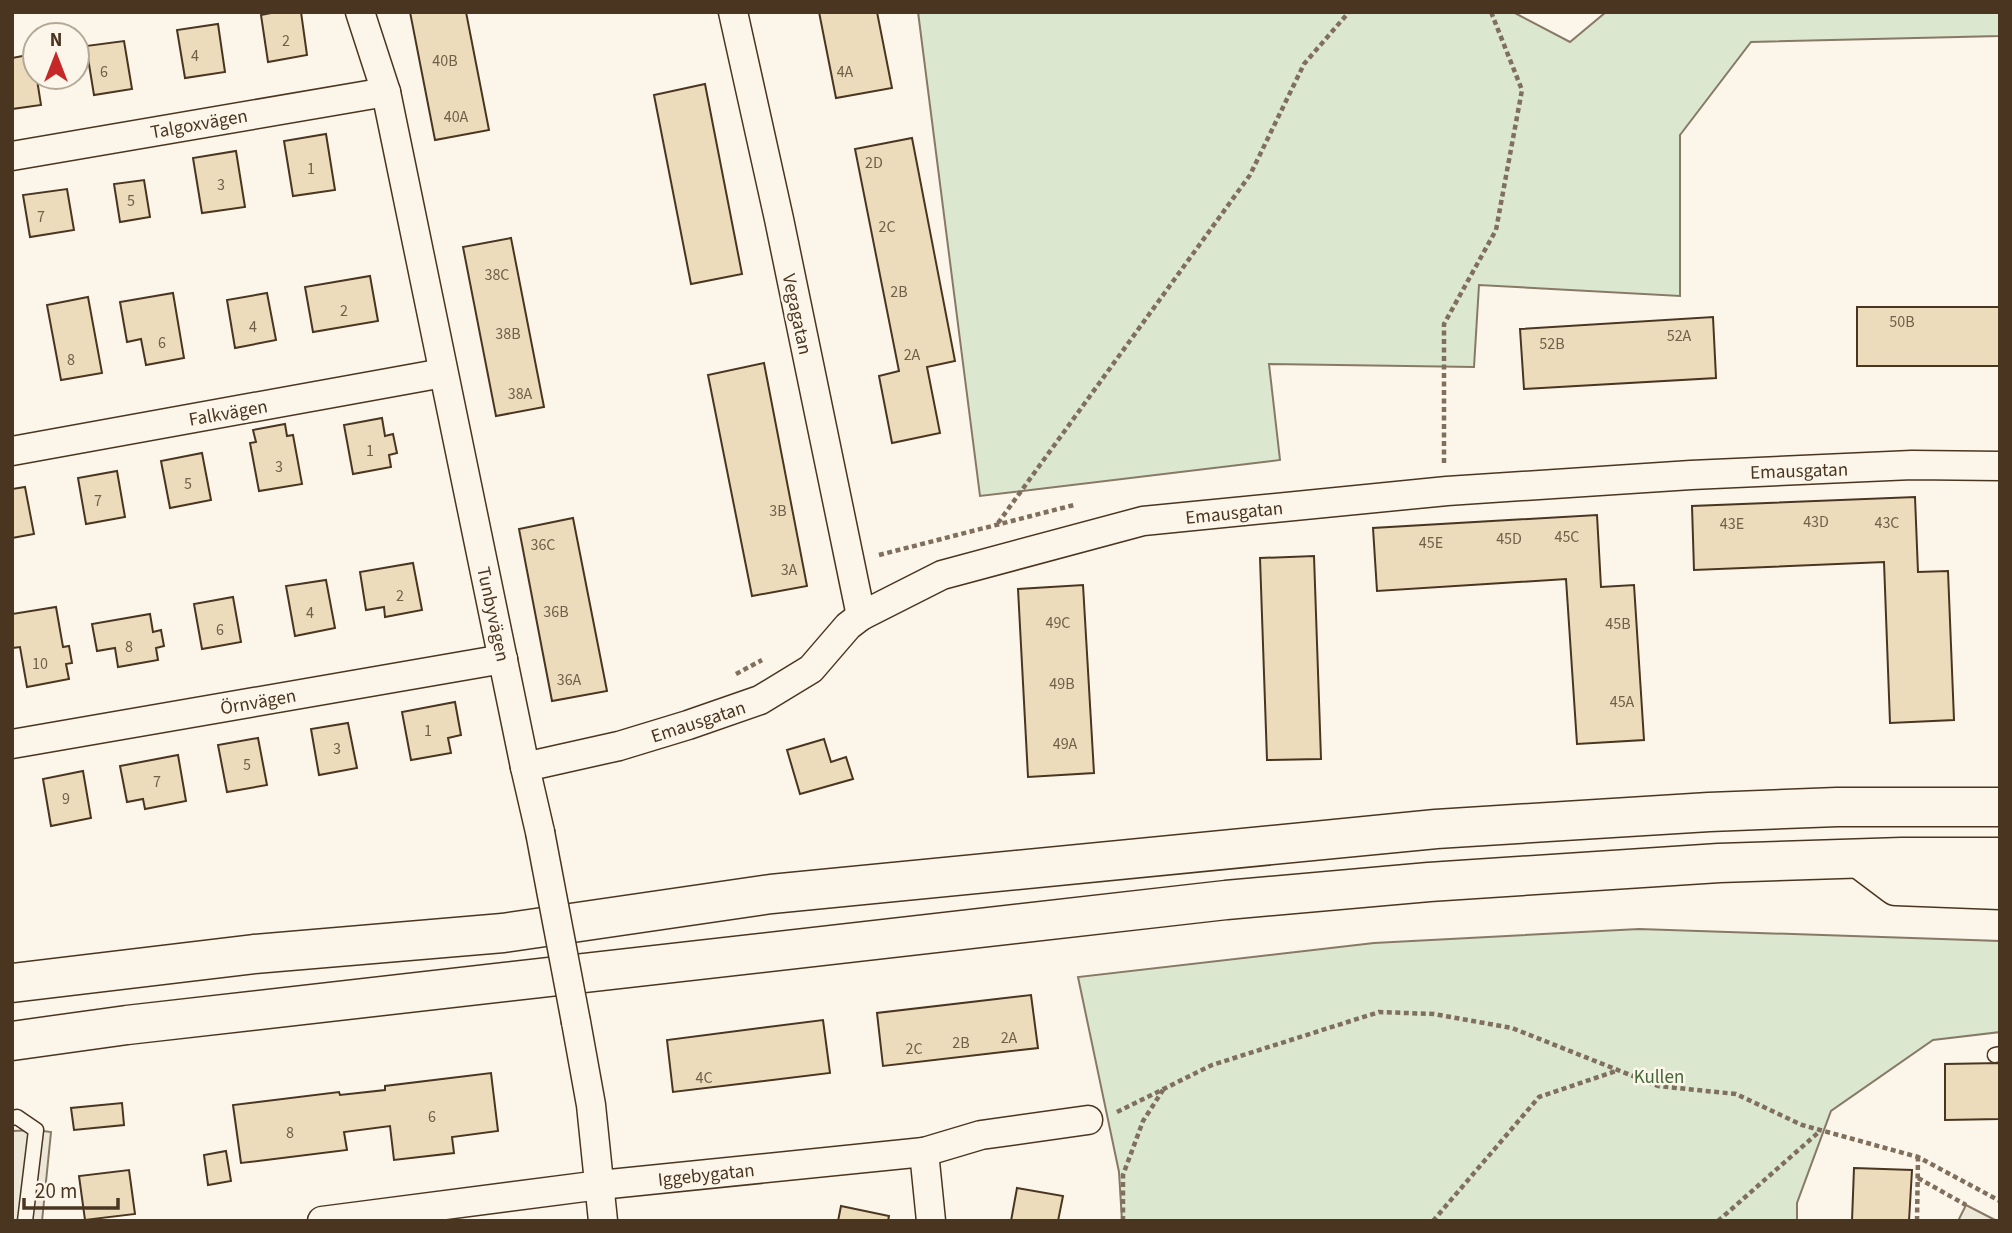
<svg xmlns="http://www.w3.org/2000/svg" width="2012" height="1233" font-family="'Source Sans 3',sans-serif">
<rect width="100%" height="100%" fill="#fbf6e9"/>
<g fill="#dce7d0" stroke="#887966" stroke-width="2">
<path d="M918,12H1513L1570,42L1606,12H2000V36L1751,42L1680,135V296L1479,285L1474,367L1269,364L1280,460L980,496Z"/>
<path d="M1639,929L2000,941V1032L1933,1040L1831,1111L1797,1203V1221H1122L1119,1172L1078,977L1374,943Z"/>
</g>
<g fill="#ede7d9" stroke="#887966" stroke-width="2">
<path d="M36,1130L51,1132L42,1221H12V1131Z"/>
<path d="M1966,1205L1997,1221H1958Z"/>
</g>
<g fill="#ecdcbc" stroke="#4a3520" stroke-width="2">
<path d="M276,12H301L307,55L268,62L261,15Z"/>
<path d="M410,12H466L489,130L435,140Z"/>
<path d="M819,12H877L892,88L836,98Z"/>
<path d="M218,24L225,72L185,78L177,30Z"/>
<path d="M124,41L132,89L94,95L86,46Z"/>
<path d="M33,54L41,105L12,109V58Z"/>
<path d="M705,84L742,274L691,284L654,95Z"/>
<path d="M326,134L335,190L293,196L284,141Z"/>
<path d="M912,138L955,361L927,367L940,433L892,443L879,376L899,371L855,149Z"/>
<path d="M236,151L245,207L202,213L193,158Z"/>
<path d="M144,180L150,217L120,222L114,184Z"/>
<path d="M67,189L74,230L30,237L23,195Z"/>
<path d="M511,238L544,407L496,416L463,247Z"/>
<path d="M370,276L378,321L313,332L305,287Z"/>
<path d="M173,293L184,358L146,365L141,339L127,342L120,302Z"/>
<path d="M267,293L276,340L235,348L227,300Z"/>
<path d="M88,297L102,373L61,380L47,305Z"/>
<rect x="1857" y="307" width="143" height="59"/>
<path d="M1713,317L1716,378L1524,389L1520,329Z"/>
<path d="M764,363L807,586L752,596L708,375Z"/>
<path d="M382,418L385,436L393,434L397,453L389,455L391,467L353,474L344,425Z"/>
<path d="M285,424L287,436L293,435L302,484L259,491L250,443L256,442L253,430Z"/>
<path d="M202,453L211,500L170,508L161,461Z"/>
<path d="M117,471L125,517L86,524L78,478Z"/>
<path d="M25,487L34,534L12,538V489Z"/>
<path d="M1915,497L1918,572L1948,571L1954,720L1890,723L1884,562L1694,570L1692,506Z"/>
<path d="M1597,515L1601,587L1634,585L1644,740L1577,744L1566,579L1377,591L1373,528Z"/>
<path d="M573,518L607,691L552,701L519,529Z"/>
<path d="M1314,556L1321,759L1267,760L1260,558Z"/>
<path d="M413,563L422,610L385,617L384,607L366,610L360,572Z"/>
<path d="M326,580L335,628L295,636L286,586Z"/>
<path d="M1083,585L1094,773L1028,777L1018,589Z"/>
<path d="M233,597L241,642L202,649L194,604Z"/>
<path d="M56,607L63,647L69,646L72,663L66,664L69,679L27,687L20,647L12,648V614Z"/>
<path d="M150,614L153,632L161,630L164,646L156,648L158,660L118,667L115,648L97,651L92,624Z"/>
<path d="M455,702L461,735L448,738L451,753L411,760L402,712Z"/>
<path d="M348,723L357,768L319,775L311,729Z"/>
<path d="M258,738L267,785L227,792L218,745Z"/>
<path d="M824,739L831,762L846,757L853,779L800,794L787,750Z"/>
<path d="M178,755L186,801L145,809L143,799L127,802L120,766Z"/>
<path d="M83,771L91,818L51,826L43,779Z"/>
<path d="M1031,995L1038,1048L883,1066L877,1013Z"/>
<path d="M823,1020L830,1073L673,1092L667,1040Z"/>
<path d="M2000,1063V1119L1945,1120V1064Z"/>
<path d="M491,1073L498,1131L452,1137L454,1153L394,1160L390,1126L344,1132L347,1150L241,1163L233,1105L339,1092L340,1095L385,1090V1086Z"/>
<path d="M122,1103L124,1125L74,1130L71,1108Z"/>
<path d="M226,1151L231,1181L208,1185L204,1155Z"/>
<path d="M1854,1168L1912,1170L1909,1221H1852Z"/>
<path d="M129,1170L135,1214L85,1220L79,1176Z"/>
<path d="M1017,1188L1063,1196L1058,1221H1011Z"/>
<path d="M841,1206L889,1216L888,1221H838Z"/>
</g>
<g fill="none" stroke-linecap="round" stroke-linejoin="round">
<g stroke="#4a3520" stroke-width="17">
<g id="service">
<path d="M1995,1055L2000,1054"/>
<path d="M12,1118L17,1117L36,1130L25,1221"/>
</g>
</g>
<g stroke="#4a3520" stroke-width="31">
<g id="minor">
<path d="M360,12L386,92L525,767L540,832"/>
<path d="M733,12L779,219L861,616"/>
<path d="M12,156L386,92"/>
<path d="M12,451L443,373"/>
<path d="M12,744L503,659"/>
<path d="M525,767L619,746L688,725L760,700L811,669L848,626L861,616L942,575L1143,521L1447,491L1691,475L1912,465L2000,466"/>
<path d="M576,1022L591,1105L603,1221"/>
<path d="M924,1152L931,1221"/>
<path d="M322,1221L600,1185L924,1152L981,1135L1088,1120"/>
</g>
</g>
<g stroke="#4a3520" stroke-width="41">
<g id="motorway">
<path d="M1860,859L1896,886L2000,890"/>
<path d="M12,983L254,954L503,933L771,894L1436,829L1709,812L1837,807H2000"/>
<path d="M12,1041L127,1025L1226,900L1429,882L1719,863L1902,857H2000"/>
</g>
</g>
<g stroke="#7f6f5c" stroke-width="4.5" stroke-dasharray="5 3.5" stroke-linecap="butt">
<path d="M1444,463V324L1496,230L1522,90L1491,12"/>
<path d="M998,523L1250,175L1304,64L1349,12"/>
<path d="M879,555L1074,505"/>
<path d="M736,674L762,660"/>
<path d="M1117,1112L1212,1065L1379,1012L1434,1014L1512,1028L1658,1086L1736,1094L1802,1125L1918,1157L2000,1201"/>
<path d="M1918,1178L1966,1205"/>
<path d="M1123,1221V1175L1143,1121L1163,1090"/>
<path d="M1433,1221L1539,1097L1619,1070"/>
<path d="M1718,1221L1820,1131"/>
<path d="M1917,1221L1918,1157"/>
</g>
<use href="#service" stroke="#fbf6e9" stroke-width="14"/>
<use href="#minor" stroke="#fbf6e9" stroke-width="28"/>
<use href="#motorway" stroke="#fbf6e9" stroke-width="38"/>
<g stroke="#4a3520" stroke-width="31" stroke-linecap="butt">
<path id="minor-bridge" d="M540,832L576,1022"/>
</g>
<use href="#minor-bridge" stroke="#fbf6e9" stroke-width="28"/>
</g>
<g text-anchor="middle" stroke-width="5" stroke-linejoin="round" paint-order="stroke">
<g font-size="16" fill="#725f47">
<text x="286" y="46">2</text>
<text x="195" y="61">4</text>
<text x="445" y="66">40B</text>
<text x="104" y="77">6</text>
<text x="845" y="77">4A</text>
<text x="456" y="122">40A</text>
<text x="874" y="168">2D</text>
<text x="311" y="174">1</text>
<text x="221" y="190">3</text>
<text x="131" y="206">5</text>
<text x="41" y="222">7</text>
<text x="887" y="232">2C</text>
<text x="497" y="280">38C</text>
<text x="899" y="297">2B</text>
<text x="344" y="316">2</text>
<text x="1902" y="327">50B</text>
<text x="253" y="332">4</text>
<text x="508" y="339">38B</text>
<text x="1679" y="341">52A</text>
<text x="162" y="348">6</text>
<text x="1552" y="349">52B</text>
<text x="912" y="360">2A</text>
<text x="71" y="365">8</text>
<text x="520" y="399">38A</text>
<text x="370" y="456">1</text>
<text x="279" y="472">3</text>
<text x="188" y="489">5</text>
<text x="98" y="506">7</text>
<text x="778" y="516">3B</text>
<text x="1816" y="527">43D</text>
<text x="1887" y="528">43C</text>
<text x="1732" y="529">43E</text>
<text x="1567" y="542">45C</text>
<text x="1509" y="544">45D</text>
<text x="1431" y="548">45E</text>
<text x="543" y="550">36C</text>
<text x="789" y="575">3A</text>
<text x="400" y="601">2</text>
<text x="556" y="617">36B</text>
<text x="310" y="618">4</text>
<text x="1058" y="628">49C</text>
<text x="1618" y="629">45B</text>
<text x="220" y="635">6</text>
<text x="129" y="652">8</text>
<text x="40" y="669">10</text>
<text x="569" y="685">36A</text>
<text x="1062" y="689">49B</text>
<text x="1622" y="707">45A</text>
<text x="428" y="736">1</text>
<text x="1065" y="749">49A</text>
<text x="337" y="754">3</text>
<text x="247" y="770">5</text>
<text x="157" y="787">7</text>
<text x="66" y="804">9</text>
<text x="1009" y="1043">2A</text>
<text x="961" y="1048">2B</text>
<text x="914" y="1054">2C</text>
<text x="704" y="1083">4C</text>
<text x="432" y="1122">6</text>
<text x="290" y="1138">8</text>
</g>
<g font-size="19" fill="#4a3520" stroke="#fbf6e9">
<text transform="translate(199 123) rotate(-10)" y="7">Talgoxvägen</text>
<text transform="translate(798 314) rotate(78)" y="7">Vegagatan</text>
<text transform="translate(228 412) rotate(-10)" y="7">Falkvägen</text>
<text transform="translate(1799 470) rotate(-2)" y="7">Emausgatan</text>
<text transform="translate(1234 512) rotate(-6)" y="7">Emausgatan</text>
<text transform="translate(494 614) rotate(78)" y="7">Tunbyvägen</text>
<text transform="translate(258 701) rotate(-10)" y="7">Örnvägen</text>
<text transform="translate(698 721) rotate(-18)" y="7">Emausgatan</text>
<text transform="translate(706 1174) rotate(-6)" y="7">Iggebygatan</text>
</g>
<g font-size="19" fill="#436837" stroke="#fbf6e9">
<text x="1659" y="1083">Kullen</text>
</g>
</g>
<rect width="2012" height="1233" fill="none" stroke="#4a3520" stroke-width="28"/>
<g transform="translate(56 56)"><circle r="33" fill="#fbf6e9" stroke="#b4a999" stroke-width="2"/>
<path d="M0-5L12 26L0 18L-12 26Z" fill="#c62828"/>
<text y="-10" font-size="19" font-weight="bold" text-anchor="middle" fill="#4a3520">N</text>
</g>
<path d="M24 1198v10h94v-10" fill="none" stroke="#4a3520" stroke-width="3.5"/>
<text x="35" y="1198" font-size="21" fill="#4a3520" stroke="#fbf6e9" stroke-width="5" paint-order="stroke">20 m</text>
</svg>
